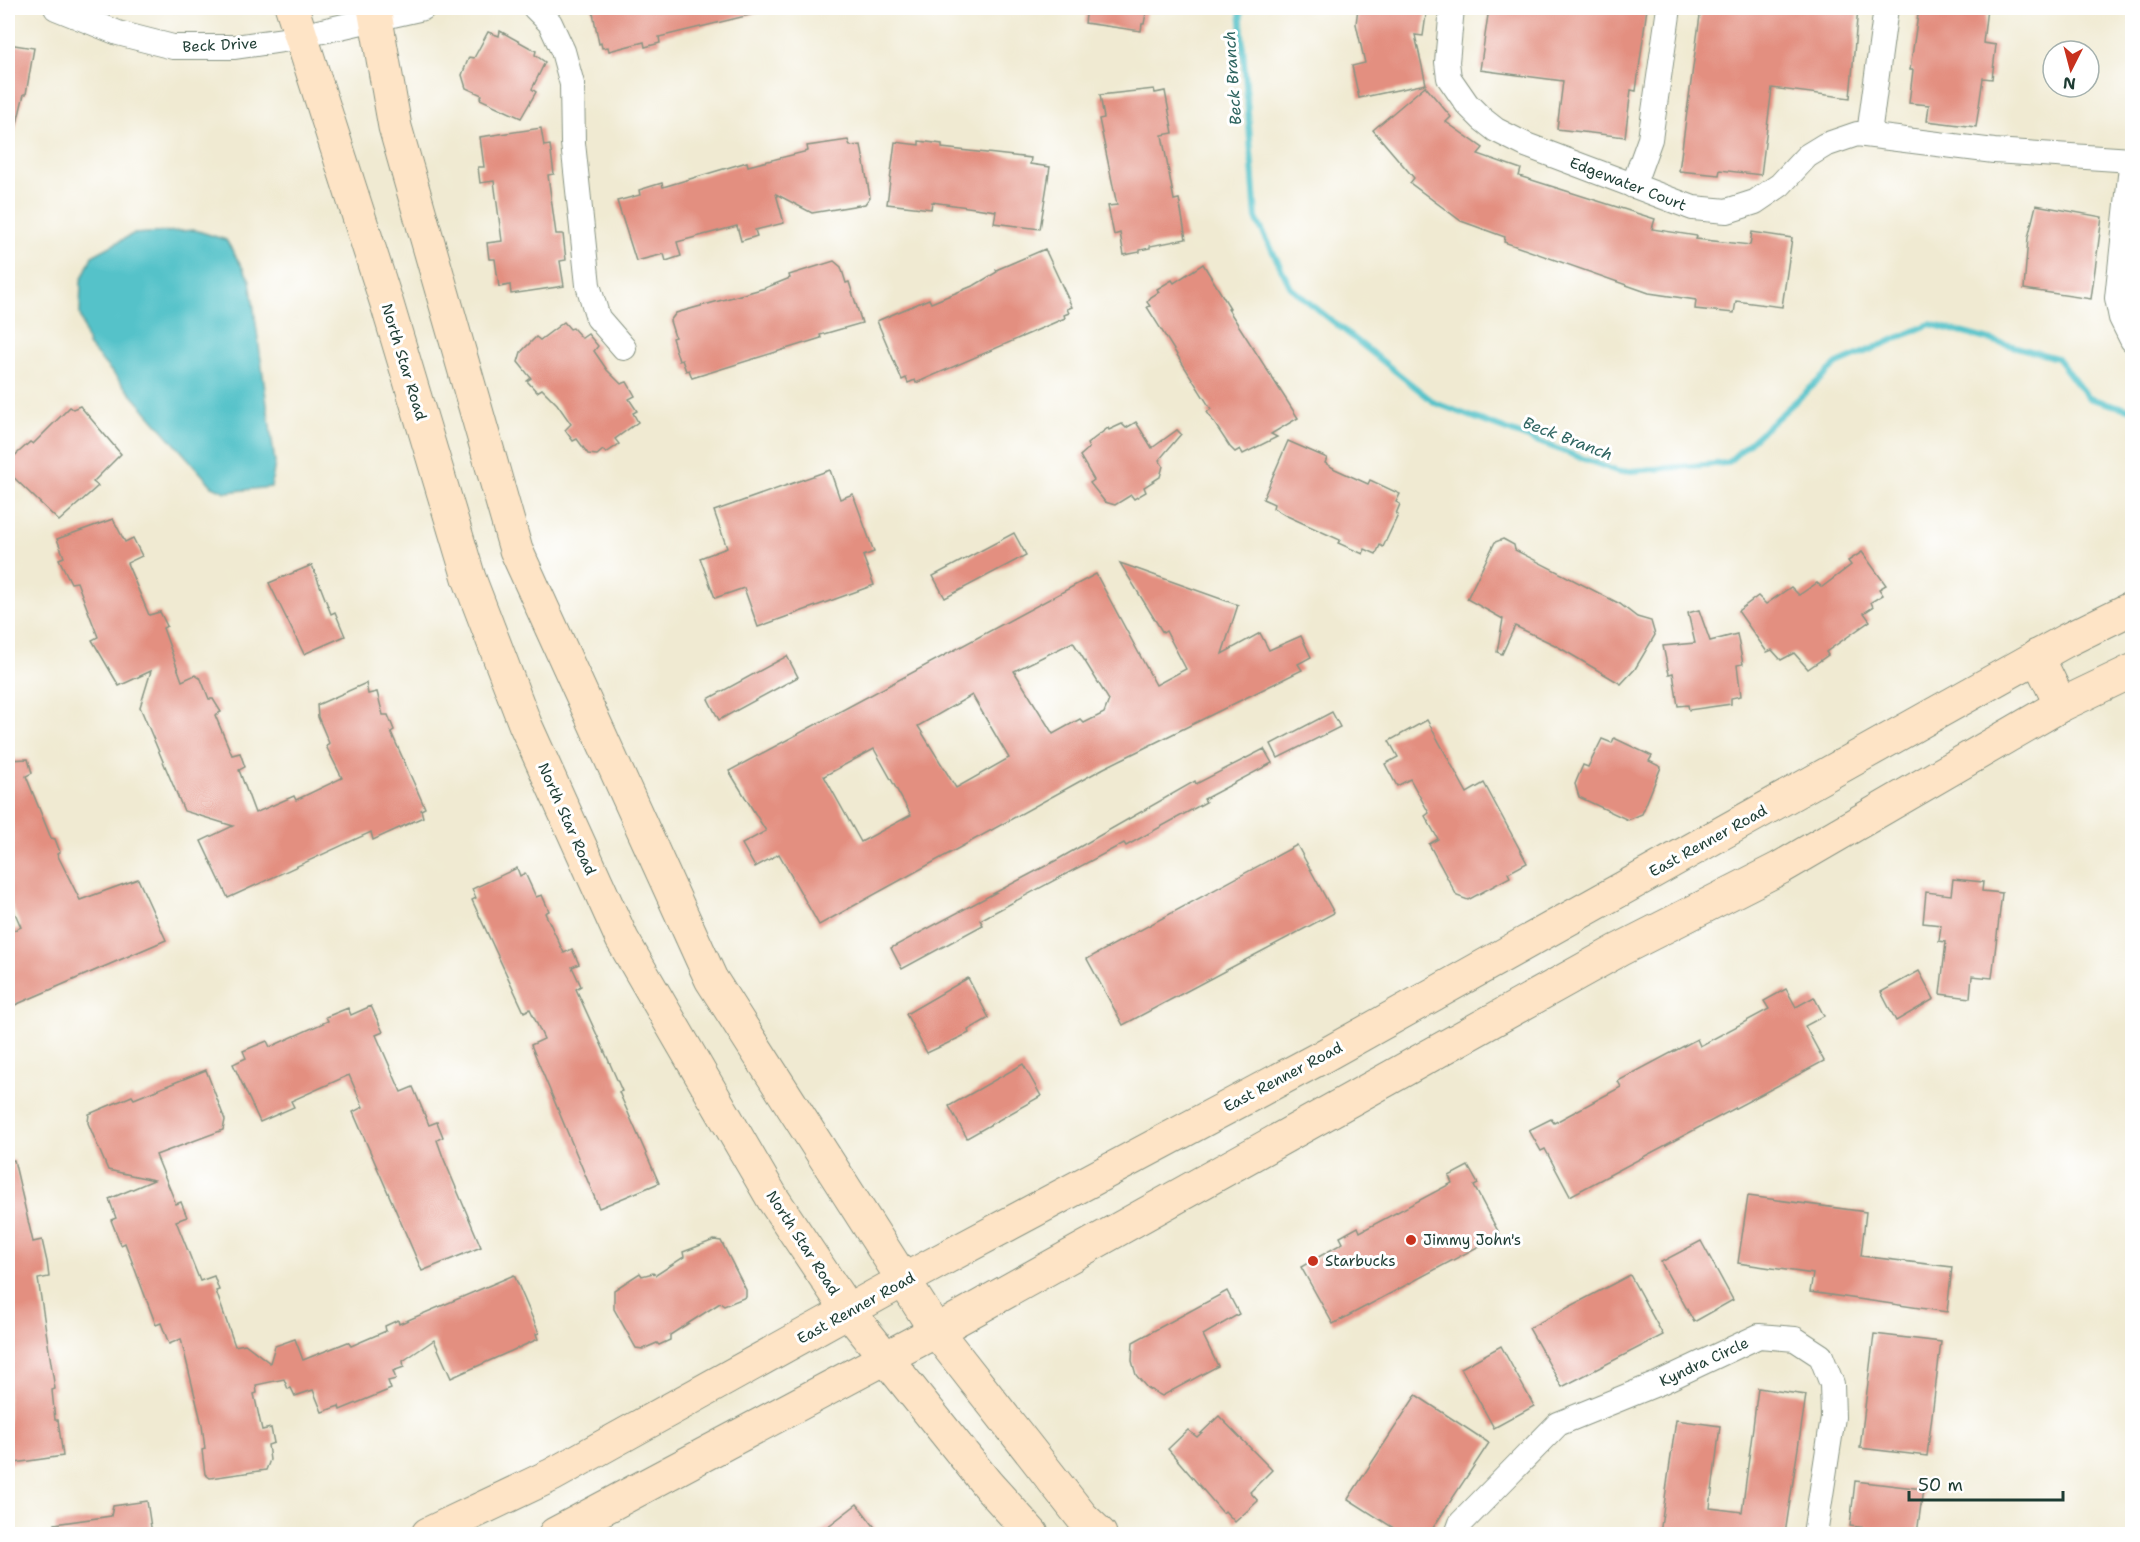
<svg xmlns="http://www.w3.org/2000/svg" width="2140" height="1542" font-family="'Shantell Sans',sans-serif">
<rect width="100%" height="100%" fill="#fff"/>
<filter id="ink" filterUnits="userSpaceOnUse"><feTurbulence type="fractalNoise" baseFrequency=".0167" numOctaves="2"/><feDisplacementMap in="SourceGraphic" scale="12" xChannelSelector="R" yChannelSelector="G"/><feConvolveMatrix kernelMatrix="1 2 1 2 8 2 1 2 1" color-interpolation-filters="sRGB"/></filter>
<filter id="wash" filterUnits="userSpaceOnUse"><feTurbulence type="fractalNoise" baseFrequency=".008" numOctaves="4" result="noise"/><feDisplacementMap in="SourceGraphic" scale="24" xChannelSelector="R" yChannelSelector="G"/><feGaussianBlur stdDeviation="1.35" result="paint"/><feColorMatrix in="noise" values="0 0 0 0 0 0 0 0 0 0 0 0 0 0 0 0 0 1.4 0 .05"/><feComposite in="paint" operator="in"/></filter>
<g filter="url(#wash)">
<rect width="100%" height="100%" fill="#f0ead2"/>
<path fill="#54c2c9" stroke="#3a807e" stroke-width="1.5" d="M195,230L226,240L250,280L275,463L271,487L226,492L212,486L88,345L80,314L81,281L92,256L133,234Z"/>
<g fill="none" stroke-linecap="round" stroke-linejoin="round">
<path stroke="#54c2c9" stroke-width="6" d="M1240,8L1256,218L1291,288L1435,403L1619,472L1727,463L1837,364L1930,324L2057,358L2088,398L2132,410"/>
</g>
<g id="blocks">
<g fill="#e38f80" fill-rule="evenodd">
<path d="M592,8H757L758,13L659,37L660,43L645,47L644,42L609,51L608,47L602,48L601,43L599,44Z"/>
<path d="M1087,8H1147L1144,24H1142L1141,31L1085,23Z"/>
<path d="M1358,8H1427L1423,36L1415,35L1426,84L1359,98L1352,66L1365,63L1356,24Z"/>
<path d="M1489,8H1647L1636,91L1631,90L1625,137L1557,129L1563,81L1480,70Z"/>
<path d="M1701,8H1858L1850,98L1772,88L1761,175L1720,170L1719,175L1679,171Z"/>
<path d="M1919,8H1987L1983,43L1996,45L1992,79L1983,78L1976,127L1927,121L1929,105L1909,103L1913,70H1910Z"/>
<path d="M500,31L536,51L535,55L545,62L532,89L536,92L521,118L480,99L482,95L466,88L462,75L469,57L474,58L488,32L499,36Z"/>
<path d="M8,44L34,48L26,94H24L14,136L8,135Z"/>
<path d="M1425,86L1451,117L1446,122L1483,148L1478,154L1521,169L1519,176L1655,219L1652,229L1697,236L1696,239L1750,245L1752,232L1792,238L1782,307L1736,301L1734,313L1695,309L1696,300L1649,293L1504,242L1505,237L1461,221L1410,183L1414,178L1373,130Z"/>
<path d="M1154,89L1155,93L1165,91L1173,133L1162,135L1174,200L1179,199L1186,239L1150,246V248L1140,250V252L1124,255L1120,233L1114,235L1108,206L1117,205L1099,119L1104,118L1100,95Z"/>
<path d="M541,128L544,146L550,145L554,174L548,175L556,234H563L566,260L560,261L564,286L511,294L510,285L499,287L495,259H489L487,243L502,241L494,181L480,183L478,167H484L480,137Z"/>
<path d="M848,140L850,146L861,145L870,197L865,204L812,213L776,194L784,223L755,230L757,236L741,241L737,226L677,242L681,256L666,261L664,254L636,261L617,201L640,195L639,190L662,183L663,187L747,162L748,166L808,151L807,146Z"/>
<path d="M919,141L942,144V148L1031,158L1030,164L1050,167L1040,229L994,223L996,211L932,202L931,209L887,204L895,142L919,145Z"/>
<path d="M2036,205L2102,217L2091,299L2024,289L2028,238Z"/>
<path d="M1045,249L1072,307L1067,309L1069,313L1064,315L1065,318L916,383L915,380L908,383L906,378L902,380L877,321L929,299L931,303L975,285L997,272L996,270Z"/>
<path d="M834,261L841,267L846,283L849,282L862,323L820,335L821,338L692,378L689,370L686,371L682,360L679,361L672,338L675,337L670,321L676,313L765,288L790,278L789,275Z"/>
<path d="M1203,264L1230,308L1228,309L1298,418L1271,434L1277,437L1243,454L1240,449L1235,452L1230,447L1207,412L1211,409L1147,307L1150,306L1147,302L1151,297L1159,292L1157,289L1172,280L1174,283Z"/>
<path d="M564,322L570,329L573,328L582,338L588,334L598,346L594,351L607,370L621,384L627,382L635,396L629,399L637,411L633,413L638,422L615,439L619,444L606,453L603,450L597,455L588,454L577,439L573,441L565,430L571,424L557,404L542,389L537,392L527,381L531,378L518,362L521,352L536,337L540,340Z"/>
<path d="M80,406L121,454L93,482L98,486L59,521L8,472L13,464L10,460L30,442L33,444L70,407L73,409Z"/>
<path d="M1136,422L1152,448L1177,430L1181,434L1159,460L1163,466L1160,477L1144,487L1146,492L1134,499L1131,495L1115,505L1105,502L1090,483L1094,480L1080,456L1089,448L1087,444L1108,428L1109,430L1122,424L1126,428Z"/>
<path d="M1288,441L1327,458L1325,463L1335,469L1368,484L1370,480L1400,494L1396,502L1400,504L1396,514L1398,515L1383,547L1380,545L1376,554L1365,549L1363,554L1338,543L1340,540L1285,515L1273,508L1274,504L1263,499Z"/>
<path d="M830,470L840,499L853,494L874,552L863,556L874,585L758,627L744,588L715,598L700,558L727,548L714,511Z"/>
<path d="M113,519L125,542L133,538L142,556L127,563L149,615L160,612L167,626L163,628L182,681L195,675L201,679L209,699H213L221,712L215,715L232,755L240,753L245,767L239,770L255,813L294,796L296,800L342,778L326,746L329,743L318,717L317,705L366,683L368,694L377,692L383,715H388L394,730L391,732L425,808L421,810L423,817L373,840L371,832L228,898L201,841L233,826L184,811L140,707L151,671L119,686L92,640L98,637L77,582L71,583L59,559L64,557L57,539Z"/>
<path d="M1014,533L1026,555L945,598L933,576Z"/>
<path d="M1503,539L1514,545L1515,550L1620,604L1637,617L1651,621L1655,635L1635,669L1621,684L1555,645L1515,626L1502,654L1497,652L1503,619L1467,599L1495,542Z"/>
<path d="M1862,552L1886,585L1879,589L1883,595L1871,602L1873,607L1864,613L1870,621L1826,652L1828,655L1808,669L1794,653L1781,660L1772,650L1767,652L1738,611L1758,596L1766,604L1791,587L1799,595L1817,583L1822,587L1851,565L1848,561Z"/>
<path d="M1120,563L1238,605L1222,654L1260,633L1269,650L1301,636L1311,657L1298,664L1302,670L1104,768L819,925L779,854L755,867L742,844L766,831L729,771L1096,574L1156,685L1186,669L1166,631L1163,633ZM1073,642L1109,700L1104,713L1084,723L1080,719L1053,734L1014,671ZM972,695L1009,758L956,788L918,726ZM874,749L911,815L861,842L824,776Z"/>
<path d="M312,565L331,614L335,612L345,636L304,654L269,583Z"/>
<path d="M1699,610L1710,641L1737,634L1743,664L1737,665L1741,696L1731,698V704L1689,710L1688,705L1678,706L1673,673L1669,674L1663,646L1695,643L1688,613Z"/>
<path d="M787,656L798,677L719,720L708,699Z"/>
<path d="M1332,712L1340,727L1278,758L1271,744Z"/>
<path d="M1427,720L1467,793L1484,783L1527,863L1508,873L1510,877L1468,900L1457,896L1429,844L1438,839L1425,816L1429,813L1410,779L1397,786L1385,764L1398,757L1389,741Z"/>
<path d="M1614,738L1652,756L1649,761L1661,767L1642,814L1628,820L1579,797L1575,784L1583,765L1588,767L1602,739L1612,743Z"/>
<path d="M1264,749L1272,763L1204,799L1206,802L1126,846L1124,843L980,920L983,925L902,969L891,948L1055,861L1195,781L1196,784Z"/>
<path d="M28,759L32,773L26,776L51,838L55,839L60,852L57,854L80,900L138,879L166,940L8,1008V939L12,937V931L21,927L8,897V760Z"/>
<path d="M1297,845L1334,913L1123,1025L1087,959Z"/>
<path d="M517,868L520,876L525,873L536,897L542,895L549,911L545,913L564,953L572,949L579,964L572,967L581,986L576,989L607,1057L622,1091L619,1092L659,1183L599,1208L531,1045L544,1039L530,1009L524,1012L472,900L476,898L472,889Z"/>
<path d="M1953,879L1983,882L1982,891L2002,893L1992,978L1972,976L1970,998L1940,994L1946,942L1939,941L1941,925L1923,923L1926,892L1951,895Z"/>
<path d="M1919,971L1934,999L1896,1021L1881,992Z"/>
<path d="M968,978L989,1018L968,1030L969,1033L927,1053L906,1014Z"/>
<path d="M1786,989L1796,1007L1814,997L1824,1016L1805,1026L1824,1061L1570,1196L1545,1149L1541,1151L1529,1130L1551,1119L1554,1123L1621,1087L1618,1081L1697,1039L1700,1046L1769,1009L1764,1001Z"/>
<path d="M371,1006L383,1032L376,1035L401,1092L413,1087L429,1125L437,1122L443,1137L437,1140L443,1157L481,1247L422,1271L353,1112L363,1107L349,1075L291,1101L294,1107L260,1122L233,1064L246,1058L243,1051L267,1041L270,1047L328,1021L326,1017L348,1008L351,1015Z"/>
<path d="M1023,1064L1041,1096L967,1138L949,1106Z"/>
<path d="M206,1070L225,1120L223,1130L156,1155L176,1204L181,1202L187,1217L176,1221L200,1281L214,1276L219,1290L216,1291L235,1346L245,1344L270,1363L275,1346L295,1339L303,1360L348,1342L351,1346L386,1331L385,1326L398,1320L399,1324L514,1275L539,1333L536,1334L538,1339L451,1378L434,1340L403,1361L404,1367L393,1371L396,1379L388,1381L391,1389L340,1410L339,1406L322,1412L313,1390L295,1396L291,1388L288,1389L284,1379L256,1385L257,1393L254,1394L262,1430L271,1428L274,1443L268,1445L270,1460L266,1470L210,1478L205,1474L202,1450L205,1449L202,1425L181,1339L169,1344L161,1323L156,1325L125,1243L121,1245L111,1220L116,1218L109,1199L154,1180L108,1170L88,1123L89,1114L132,1096L134,1099Z"/>
<path d="M14,1160L33,1242L42,1240L47,1262L49,1277L38,1279L55,1389L52,1390L55,1420H58L63,1456L8,1464V1161Z"/>
<path d="M1468,1166L1478,1184L1474,1186L1500,1235L1333,1324L1301,1267L1343,1243L1340,1237L1358,1227L1360,1232L1452,1183L1449,1176Z"/>
<path d="M1748,1196L1866,1212L1861,1256L1952,1267L1947,1312L1810,1292L1813,1274L1738,1263Z"/>
<path d="M714,1240L721,1241L746,1290V1297L724,1306L720,1303L670,1335V1340L659,1345L657,1343L643,1349L636,1348L614,1309V1290L640,1273L642,1276L653,1273L656,1275L684,1257L683,1252Z"/>
<path d="M1701,1241L1733,1300L1694,1322L1661,1262Z"/>
<path d="M1630,1275L1663,1335L1562,1387L1529,1328Z"/>
<path d="M1227,1291L1239,1314L1203,1335L1218,1366L1162,1396L1147,1388L1136,1375L1132,1361L1133,1342Z"/>
<path d="M1874,1334L1941,1342L1927,1456L1860,1448Z"/>
<path d="M1501,1346L1534,1406L1494,1428L1461,1368Z"/>
<path d="M1758,1388L1806,1395L1785,1534H1660L1676,1420L1720,1426L1710,1508L1742,1512Z"/>
<path d="M1416,1395L1489,1443L1429,1534H1403L1348,1499Z"/>
<path d="M1219,1416L1272,1470L1250,1492L1258,1501L1235,1522L1225,1511L1223,1513L1168,1449L1188,1430L1197,1437Z"/>
<path d="M1855,1481L1923,1489L1917,1534L1850,1526Z"/>
<path d="M147,1501L152,1534H56L55,1524L111,1516L113,1506Z"/>
<path d="M857,1504L880,1534H818Z"/>
</g>
</g>
</g>
<g filter="url(#ink)">
<use href="#blocks" fill-opacity="0" stroke="#889483" stroke-width="1.5"/>
<g fill="none" stroke-linecap="round" stroke-linejoin="round">
<g stroke="#889483" stroke-width="26">
<g id="street">
<path d="M56,8L118,33L173,47H235L283,40L423,8"/>
<path d="M535,8L550,23L563,51L572,84L573,143L588,285L598,318L624,348"/>
<path d="M1452,8L1447,62L1449,78L1467,104L1482,119L1496,130L1526,145L1693,208L1727,211L1755,202L1780,185L1807,156L1825,145L1857,134L1994,151L2132,160"/>
<path d="M1869,134L1886,8"/>
<path d="M2132,157L2117,298L2121,318L2132,340"/>
<path d="M1633,186L1650,139L1669,8"/>
<path d="M1457,1534L1461,1523L1558,1424L1659,1383L1759,1336L1795,1339L1821,1356L1832,1384L1833,1417L1815,1534"/>
</g>
</g>
<g stroke="#889483" stroke-width="35">
<g id="secondary">
<path d="M292,8L387,304L469,578L525,724L622,939L773,1199L848,1311L987,1484L1032,1534"/>
<path d="M374,8L395,127L516,550L711,979L936,1331L1082,1517L1100,1534"/>
<path d="M2037,656L2061,705"/>
<path d="M428,1534L552,1475L902,1281L1318,1059L2065,641L2132,608"/>
<path d="M555,1534L936,1331L1619,950L1780,868L2061,705L2132,671"/>
</g>
</g>
<use href="#street" stroke="#fff" stroke-width="24"/>
<use href="#secondary" stroke="#fee4c6" stroke-width="33"/>
</g>
</g>
<g fill="#c8321e" stroke="#fff" stroke-width="2">
<circle cx="1411" cy="1240" r="6"/>
<circle cx="1313" cy="1261" r="6"/>
</g>
<g text-anchor="middle" stroke-width="6" stroke-linejoin="round" paint-order="stroke">
<g font-size="15" fill="#1f3d34" stroke="#fff">
<text transform="translate(220 45) rotate(-3)" y="5">Beck Drive</text>
<text transform="translate(1628 184) rotate(21)" y="5">Edgewater Court</text>
<text transform="translate(404 362) rotate(73)" y="5">North Star Road</text>
<text transform="translate(567 819) rotate(66)" y="5">North Star Road</text>
<text transform="translate(1708 841) rotate(-29)" y="5">East Renner Road</text>
<text transform="translate(1283 1077) rotate(-28)" y="5">East Renner Road</text>
<text transform="translate(803 1243) rotate(57)" y="5">North Star Road</text>
<text transform="translate(856 1308) rotate(-29)" y="5">East Renner Road</text>
<text transform="translate(1704 1362) rotate(-25)" y="5">Kyndra Circle</text>
</g>
<g font-size="15" fill="#1f3d34" stroke="#fff" text-anchor="start">
<text x="1423" y="1245">Jimmy John's</text>
<text x="1325" y="1266">Starbucks</text>
</g>
<g font-size="16" font-style="italic" fill="#2f6561" stroke="#fff">
<text transform="translate(1232 78) rotate(-94)" y="6">Beck Branch</text>
<text transform="translate(1568 438) rotate(21)" y="6">Beck Branch</text>
</g>
</g>
<rect width="2140" height="1542" fill="none" stroke="#fff" stroke-width="30"/>
<g transform="translate(2071 69) rotate(186)"><circle r="28" fill="#ffffff" stroke="#a5b1ae" stroke-width="1.5"/>
<path d="M0-4.5L10 22L0 15L-10 22Z" fill="#c8321e"/>
<text y="-9" font-size="16" font-weight="bold" text-anchor="middle" fill="#1f3d34">N</text>
</g>
<path d="M1909 1491v9h154v-9" fill="none" stroke="#1f3d34" stroke-width="3"/>
<text x="1918" y="1491" font-size="18" fill="#1f3d34" stroke="#ffffff" stroke-width="4.5" paint-order="stroke">50 m</text>
</svg>
